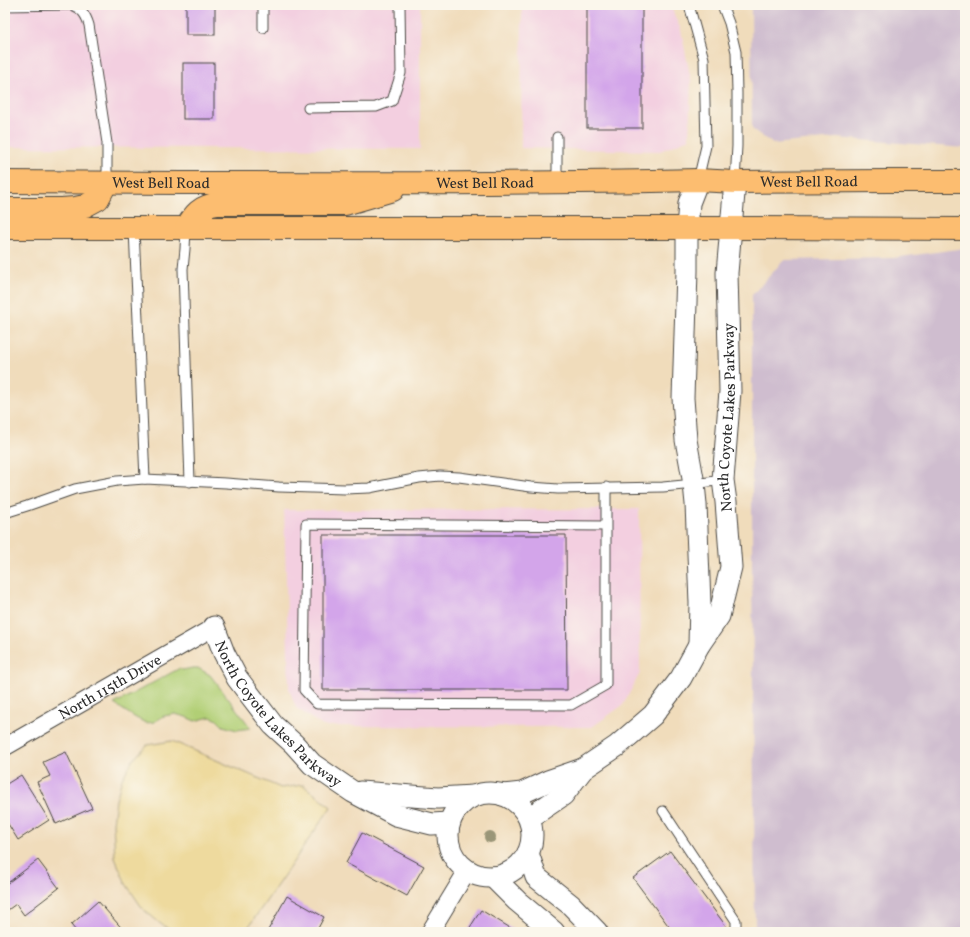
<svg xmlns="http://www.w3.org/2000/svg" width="970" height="937" font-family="Vollkorn,serif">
<rect width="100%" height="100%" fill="#fbf7ec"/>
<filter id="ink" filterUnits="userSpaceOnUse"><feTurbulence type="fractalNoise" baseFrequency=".025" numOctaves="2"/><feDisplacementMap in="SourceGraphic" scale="8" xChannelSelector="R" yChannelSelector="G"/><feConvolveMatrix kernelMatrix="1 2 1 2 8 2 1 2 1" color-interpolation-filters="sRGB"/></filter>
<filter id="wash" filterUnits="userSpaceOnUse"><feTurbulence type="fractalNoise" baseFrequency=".012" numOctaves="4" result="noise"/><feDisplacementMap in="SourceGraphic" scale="16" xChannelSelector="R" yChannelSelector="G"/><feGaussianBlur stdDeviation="0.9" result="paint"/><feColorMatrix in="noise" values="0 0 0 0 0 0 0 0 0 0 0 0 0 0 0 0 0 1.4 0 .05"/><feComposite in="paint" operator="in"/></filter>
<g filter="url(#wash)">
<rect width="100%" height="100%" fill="#f0dcbb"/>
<g fill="#f3cfe0">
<path d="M5,5H420V149L5,147Z"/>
<path d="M522,5H670L681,30L691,81L689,139L660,151L521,148Z"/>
<path d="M639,509L640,673L623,705L592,727L323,726L296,708L289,689L284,510Z"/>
</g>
<g fill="#cfbdcf">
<path d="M751,5H965V148L836,138L773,144L752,129Z"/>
<path d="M965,248V932H755L752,564V295L784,260L893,258Z"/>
</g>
<path fill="#b1cf75" stroke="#6e7d50" d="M180,668L182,670L193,668H198L210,675L251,728L237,730L223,726L216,719L210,717L195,721L186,717L175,714L164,716L154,722L146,723L136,718L114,704Z"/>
<path fill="#eeda9e" stroke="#8c8264" d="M172,741L281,788L303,785L331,807L245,932H176L162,925L143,909L126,884L115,858L114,840L113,823L116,800L122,779L132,761L147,745Z"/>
<g id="blocks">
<g fill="#d3a5ea">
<rect x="186" y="5" width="29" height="30"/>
<rect x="587" y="5" width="55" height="123"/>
<rect x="183" y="63" width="31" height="56"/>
<path d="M323,535H566L567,690H323Z"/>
<path d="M66,752L92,808L56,824L37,782L50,776L43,762Z"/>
<path d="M21,775L49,820L18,840L5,819V785Z"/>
<path d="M362,833L424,866L407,896L346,863Z"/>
<path d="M670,851L726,926L718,932H673L633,878Z"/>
<path d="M38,860L59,888L24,915L16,904L5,912V885Z"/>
<path d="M287,896L324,917L316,932H267Z"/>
<path d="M98,901L125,932H77L71,925Z"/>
<path d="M481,910L517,932H467Z"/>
</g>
</g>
</g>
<g filter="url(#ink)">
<use href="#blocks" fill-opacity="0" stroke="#494641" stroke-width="1"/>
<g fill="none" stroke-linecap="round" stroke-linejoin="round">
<g stroke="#494641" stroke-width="11">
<g id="service">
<path d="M72,5C82,9 86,15 89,25L107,143V182"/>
<path d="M263,5V28"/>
<path d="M689,5L704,59L706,146L698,180"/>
<path d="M722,5L729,23L736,52L737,93V146L735,182"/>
<path d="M5,6L70,5"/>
<path d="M308,108L376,107L392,101L401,73L400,5"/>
<path d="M557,137V182"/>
<path d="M186,228L185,249L183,269L190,482"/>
<path d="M134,229L145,479"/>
<path d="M5,513L27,506L75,489L117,481L145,479L226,483L279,487L345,489L369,488L419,478L440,476L459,477L531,487L558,489L663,487L694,484L723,480"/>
<path d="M606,526L306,524L304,690L317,704L571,705L606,685V487"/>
<path d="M663,811L736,921V932"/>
</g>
</g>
<g stroke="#494641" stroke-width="19">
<g id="minor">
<path id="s1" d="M5,747L214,627"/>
<path d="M430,932L467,871"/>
</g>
</g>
<g stroke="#494641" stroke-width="23">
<g id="tertiary">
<path d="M698,180L689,203L687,229V271L683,398L686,440L694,484L696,504L700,603L699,645"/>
<path id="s2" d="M214,627L224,653L237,678L273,725L294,744L312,764L353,792L396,815L432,824L449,823"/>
<path d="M360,792L438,798L473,796"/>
<circle cx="490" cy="835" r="42"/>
<path id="s3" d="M503,795L522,793L548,781L583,769L617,746L653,715L681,678L699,645L719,616L731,567L726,502L723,480L730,391L727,273L735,182"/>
<path d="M529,818L563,795L583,769"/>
<path d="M528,853L536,877L571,905L597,932"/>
<path d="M493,877L517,901L554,932"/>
</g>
</g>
<g stroke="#494641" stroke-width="24">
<g id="primary">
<path id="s4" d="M5,182C236,183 467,185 698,180L735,182L890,181H965"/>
<path d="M5,209H62L75,208L85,206L98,199L107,182"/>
<path d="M5,228H756L965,229"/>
<path d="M186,228C194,214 200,206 217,204H345L393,190"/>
</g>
</g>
<use href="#service" stroke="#fff" stroke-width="9"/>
<use href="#minor" stroke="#fff" stroke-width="17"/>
<use href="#tertiary" stroke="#fff" stroke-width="21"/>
<use href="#primary" stroke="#fcbd6f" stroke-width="22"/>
</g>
<circle fill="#9a9678" cx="490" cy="837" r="6"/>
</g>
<g text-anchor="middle" stroke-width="4" stroke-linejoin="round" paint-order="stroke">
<g font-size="15" fill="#2b2b2b" stroke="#fbf7ec">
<text dy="5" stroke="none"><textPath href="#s4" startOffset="804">West Bell Road</textPath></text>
<text dy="5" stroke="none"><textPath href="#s4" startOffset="480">West Bell Road</textPath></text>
<text dy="5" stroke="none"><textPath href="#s4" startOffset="156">West Bell Road</textPath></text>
<text dy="5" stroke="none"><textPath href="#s3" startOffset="493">North Coyote Lakes Parkway</textPath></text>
<text dy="5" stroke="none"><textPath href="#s1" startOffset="121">North 115th Drive</textPath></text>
<text dy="5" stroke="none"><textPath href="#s2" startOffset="110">North Coyote Lakes Parkway</textPath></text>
</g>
</g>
<rect width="970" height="937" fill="none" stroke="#fbf7ec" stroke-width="20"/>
</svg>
